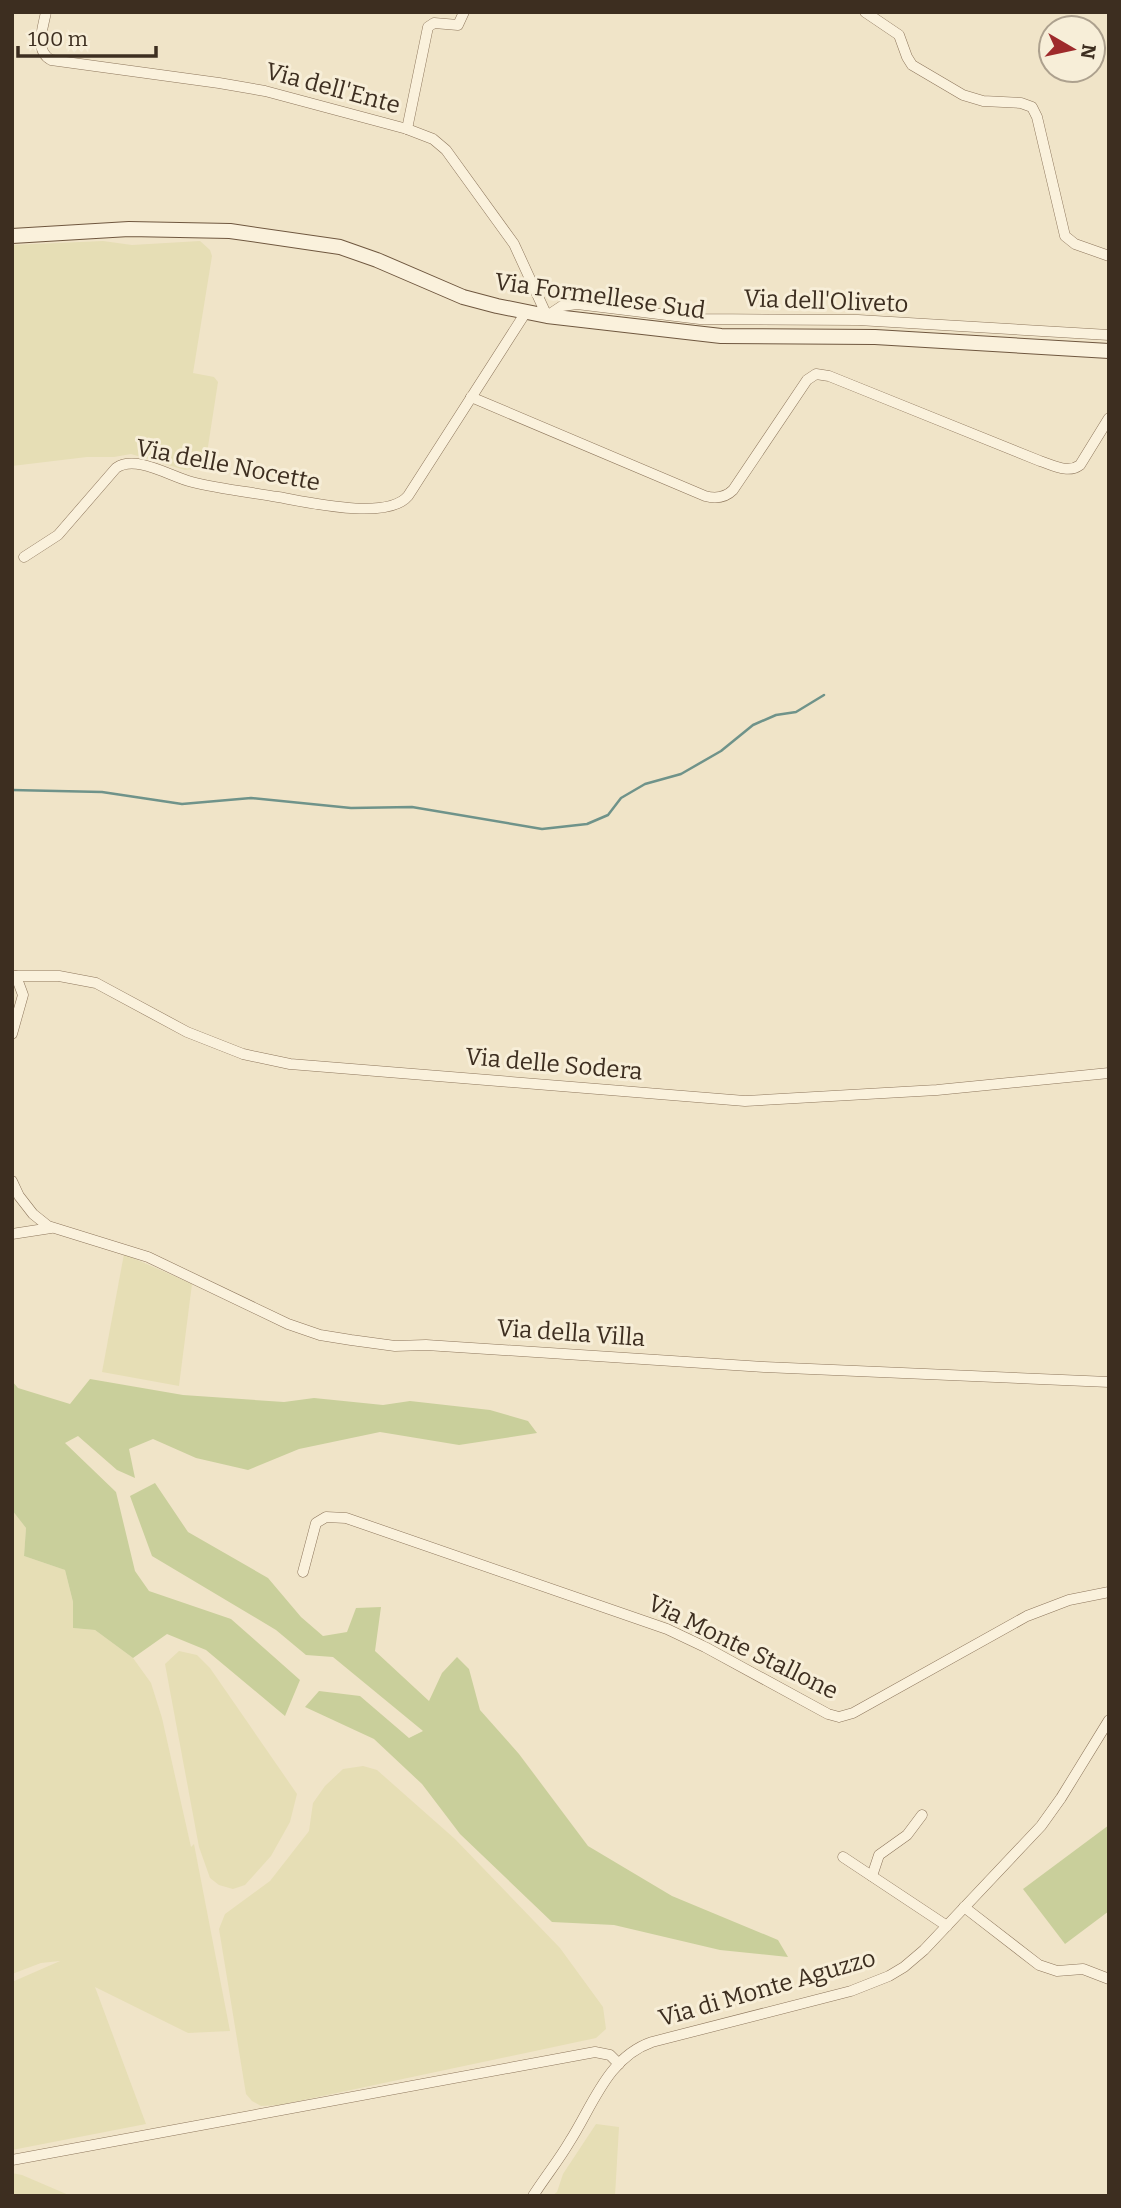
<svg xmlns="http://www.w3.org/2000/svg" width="1121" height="2208" font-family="Bitter,serif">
<rect width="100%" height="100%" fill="#f0e4c8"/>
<g fill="#e6deb5">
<path d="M103,241L132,245L200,241L210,250L212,256L193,373L214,377L218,382L207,453L194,469L185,470L131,454L114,457H87L12,466V245Z"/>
<path d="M124,1254L192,1284L179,1386L102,1372Z"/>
<path d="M12,1510L26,1528L24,1556L65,1570L73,1602V1628L95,1630L133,1658L151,1683L162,1718L191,1847L194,1844L230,2031L188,2033L95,1987L146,2124L12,2150V1982L60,1961L41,1963L12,1974Z"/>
<path d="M179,1651L197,1655L210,1668L297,1794L290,1822L271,1856L245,1885L233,1889L219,1885L210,1878L199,1847L165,1664Z"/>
<path d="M363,1766L377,1770L455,1839L560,1948L603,2007L606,2029L596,2038L280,2105L261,2106L252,2101L246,2094L219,1929L225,1914L270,1881L309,1831L313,1803L325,1786L343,1769Z"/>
<path d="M596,2124L619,2127L615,2196H552L557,2192L563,2174Z"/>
<path d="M12,2173L22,2175L71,2196H12Z"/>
</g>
<g fill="#c9cf9b">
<path d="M90,1379L183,1395L284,1402L314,1398L383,1405L410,1401L490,1410L528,1421L537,1433L459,1445L380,1432L299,1449L248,1470L196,1458L153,1439L129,1449L135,1478L117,1470L78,1436L65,1443L116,1492L135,1571L149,1591L231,1619L300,1680L285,1716L206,1650L167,1634L133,1658L95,1630L73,1628V1602L65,1570L24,1556L26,1528L12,1510V1381L18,1388L70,1404Z"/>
<path d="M155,1483L188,1532L268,1578L301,1617L323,1636L347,1632L356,1608L381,1607L375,1651L429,1701L442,1673L457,1657L469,1669L480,1710L519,1754L588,1846L672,1896L778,1940L788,1957L720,1950L614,1925L552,1922L460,1834L422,1784L374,1739L305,1707L319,1691L360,1696L409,1738L423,1731L333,1657L306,1655L276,1630L152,1556L130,1496Z"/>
<path d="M1109,1825V1911L1065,1944L1023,1889Z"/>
</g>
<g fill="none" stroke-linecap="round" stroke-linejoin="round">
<path stroke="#6f938a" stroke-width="2.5" d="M12,790L102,792L182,804L251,798L351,808L412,807L542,829L587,824L608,815L621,798L645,784L681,774L721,751L753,725L776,715L796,712L824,695"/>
<g stroke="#8d765c" stroke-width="11">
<g id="street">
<path d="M46,12C43,28 34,51 51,60L219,83L265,91L407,129L433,139L446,150L514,244L547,316L562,306L577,304L700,319L858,320L1109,335"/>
<path d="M865,12L899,35L907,57L912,65L963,95L983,101L1021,103L1032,107L1037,117L1065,236L1075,244L1109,256"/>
<path d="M407,129L428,27L434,23L458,25L464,12"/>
<path d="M471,397L705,496C716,499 725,498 733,490L807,380L816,374L829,376L1040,461C1053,465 1068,474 1080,465L1109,418"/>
<path d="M24,557L58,535L116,468C136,454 171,477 192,482C220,489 249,492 278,497C307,502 387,521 408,496L526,312"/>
<path d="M12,976H59L96,983L187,1032L243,1054L290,1064L745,1101L937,1090L1109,1073"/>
<path d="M12,1034L23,995L16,976"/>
<path d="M12,1181L19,1196L33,1214L48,1226L148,1257L288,1324L320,1335L351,1340L395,1346L426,1345L764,1367L1109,1382"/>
<path d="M12,1234L51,1228"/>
<path d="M303,1572L316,1523L326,1517L346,1518L667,1629L705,1647L828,1714L839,1717L853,1713L1027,1616L1069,1600L1109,1592"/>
<path d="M843,1857L947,1926"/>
<path d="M872,1876L879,1855L907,1835L922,1815"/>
<path d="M964,1907L1039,1965L1057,1971L1083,1969L1109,1979"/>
<path d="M12,2160L595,2052L610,2055L619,2064"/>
<path d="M533,2196C545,2177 559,2160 570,2141C593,2105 608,2057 652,2042L851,1991L889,1976L904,1967L924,1950L1041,1826L1061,1798L1109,1720"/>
</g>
</g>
<g stroke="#6f573f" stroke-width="16">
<path id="secondary" d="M12,236L129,229L230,231L340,247L377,260L463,297L497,306L547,316L721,336L875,337L1109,351"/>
</g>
<use href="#street" stroke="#faf1dc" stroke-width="10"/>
<use href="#secondary" stroke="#faf1dc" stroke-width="14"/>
</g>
<g text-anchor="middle" stroke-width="6" stroke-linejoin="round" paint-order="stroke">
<g font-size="24" fill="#3d2e20" stroke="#f7eed8">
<text transform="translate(333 88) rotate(15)" y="8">Via dell'Ente</text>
<text transform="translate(600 296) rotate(8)" y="8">Via Formellese Sud</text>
<text transform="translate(826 301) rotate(2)" y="8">Via dell'Oliveto</text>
<text transform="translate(228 465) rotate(11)" y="8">Via delle Nocette</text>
<text transform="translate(554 1064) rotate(5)" y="8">Via delle Sodera</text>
<text transform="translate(571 1333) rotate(4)" y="8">Via della Villa</text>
<text transform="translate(743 1647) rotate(26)" y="8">Via Monte Stallone</text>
<text transform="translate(767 1988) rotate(-16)" y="8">Via di Monte Aguzzo</text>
</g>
</g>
<rect width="1121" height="2208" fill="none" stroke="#3d2e20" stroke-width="28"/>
<g transform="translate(1072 49) rotate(99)"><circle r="33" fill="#f7eed8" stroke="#ada18e" stroke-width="2"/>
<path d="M0-5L12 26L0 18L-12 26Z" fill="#9e2a2b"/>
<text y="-10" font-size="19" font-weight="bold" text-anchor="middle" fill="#3d2e20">N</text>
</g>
<path d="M18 46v10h138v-10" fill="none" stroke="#3d2e20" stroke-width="3.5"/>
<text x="28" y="46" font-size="21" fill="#3d2e20" stroke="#f7eed8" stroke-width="5" paint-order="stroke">100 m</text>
</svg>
